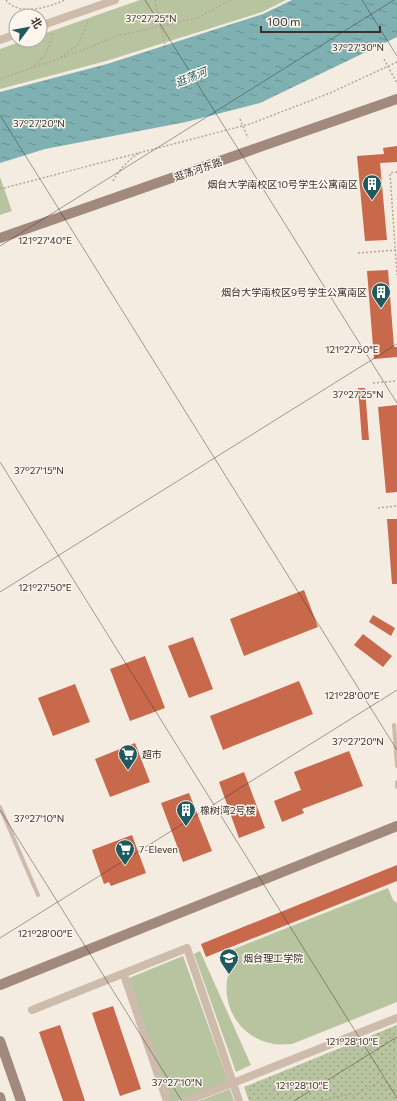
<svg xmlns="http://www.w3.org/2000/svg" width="397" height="1101" font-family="Commissioner,'Noto Sans SC',sans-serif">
<defs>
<pattern id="garden-dots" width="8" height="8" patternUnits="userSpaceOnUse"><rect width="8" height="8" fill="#b8c4a0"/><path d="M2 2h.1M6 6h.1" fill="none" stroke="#97a083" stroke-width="1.8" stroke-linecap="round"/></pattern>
<pattern id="water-ripples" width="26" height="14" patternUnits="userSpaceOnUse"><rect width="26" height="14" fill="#7fb0b2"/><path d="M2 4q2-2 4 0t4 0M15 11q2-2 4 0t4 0" fill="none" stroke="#699091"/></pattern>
</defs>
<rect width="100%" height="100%" fill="#f4ebe1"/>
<g fill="#b8c4a0">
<path d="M140,0H286L262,12L106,61L0,89V49L25,40H40V35Z"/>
<path d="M0,177L12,211L0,215Z"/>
<path d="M388,888L393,900L397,903V1002L292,1044C286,1044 279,1045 274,1044C243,1039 223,1011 227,980C228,975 231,968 233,963L229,951Z"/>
<path d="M200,951L251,1065L236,1072L194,954Z"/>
<path d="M183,956L229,1083L178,1101H169L129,978Z"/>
<path d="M230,1089L234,1101H199Z"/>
</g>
<path fill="url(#garden-dots)" d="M397,1025V1101H249L244,1087Z"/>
<path fill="url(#water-ripples)" d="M292,0H397V37L260,103L186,122L45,149L0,163V92L107,64L263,14Z"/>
<g fill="#c8694b">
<path d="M397,146V162L380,163L387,240L365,241L357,156L384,154L383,148Z"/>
<path d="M388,270L394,347H397V357L374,359L367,271Z"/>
<path d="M358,388H365L369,440H362Z"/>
<path d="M397,405V492L386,493L378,407Z"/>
<path d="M387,519H397V584H392Z"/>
<path d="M304,590L318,627L244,656L230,619Z"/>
<path d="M373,615L395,628L391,636L369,622Z"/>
<path d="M363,634L392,656L383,667L354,645Z"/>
<path d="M193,637L213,689L189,698L168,646Z"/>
<path d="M145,656L165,708L130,721L110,669Z"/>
<path d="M299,681L313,714L223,750L210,716Z"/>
<path d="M75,684L90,722L53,736L38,698Z"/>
<path d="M135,743L150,782L110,797L95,759Z"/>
<path d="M349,751L363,786L302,809L304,813L282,822L274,801L301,790L294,772Z"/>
<path d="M244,772L265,828L239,838L219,782Z"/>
<path d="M189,793L212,851L183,862L161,803Z"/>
<path d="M132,835L146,873L111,886L109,882L104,884L92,850Z"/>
<path d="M397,865V881L206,957L201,944Z"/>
<path d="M113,1006L141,1089L120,1096L92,1013Z"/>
<path d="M60,1025L85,1101H63L39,1032Z"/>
</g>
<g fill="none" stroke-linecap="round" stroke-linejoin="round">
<g stroke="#b9a596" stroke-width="1.5" stroke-dasharray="2 2" stroke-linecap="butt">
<path d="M6,0C19,17 49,7 65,0"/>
<path d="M155,0L165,44"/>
<path d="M61,57L78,45L88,21"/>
<path d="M384,59L397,83"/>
<path d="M31,68C44,58 50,49 53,32"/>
<path d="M0,79L91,47L116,36L198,18L231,0"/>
<path d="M240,119L248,138"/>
<path d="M397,172L390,173L397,275"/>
<path d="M113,181C120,169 127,161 139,153"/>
<path d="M0,189L250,124L330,93L397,62"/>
<path d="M358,253L397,250"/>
<path d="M373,383L397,381"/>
<path d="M378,508L397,506"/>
<path d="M386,1030L397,1042"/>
<path d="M321,1101L348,1094L353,1096L376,1083L383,1085L397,1093"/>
</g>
<g stroke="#cdbbac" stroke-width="4">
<path d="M394,725L397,766"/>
<path d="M397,787V782"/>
<path d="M0,807L38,895"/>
</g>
<g stroke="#cdbbac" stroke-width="8">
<path d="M40,26L115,0"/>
<path d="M0,40L16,34"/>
<path d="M124,975L167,1101"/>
<path d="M32,1010L187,948L233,1083L186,1101"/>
<path d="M239,1101L233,1083L397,1018"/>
</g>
<g stroke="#a18a7d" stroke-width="10">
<path d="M0,238L397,99"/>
<path d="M0,985L397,826"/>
<path d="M0,1041L21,1101"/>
<path d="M0,1097L1,1101"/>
</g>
</g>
<path fill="none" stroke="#3b302b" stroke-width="1" stroke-opacity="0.45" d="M145,0L397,403M362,0L397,56M0,115L397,750M0,246L394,0M0,462L397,1098M0,592L397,344M0,810L182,1101M0,938L397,690M294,1101L397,1037"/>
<defs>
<g id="building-pin" transform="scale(1)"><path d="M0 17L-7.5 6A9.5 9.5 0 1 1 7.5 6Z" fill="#1f5a5e" stroke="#fbf5ee"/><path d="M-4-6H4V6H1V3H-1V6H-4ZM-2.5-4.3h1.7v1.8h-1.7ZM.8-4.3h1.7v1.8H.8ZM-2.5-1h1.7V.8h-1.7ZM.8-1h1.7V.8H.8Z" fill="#fff"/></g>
<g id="supermarket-pin" transform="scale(1)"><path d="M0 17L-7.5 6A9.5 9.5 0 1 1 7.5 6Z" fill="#1f5a5e" stroke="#fbf5ee"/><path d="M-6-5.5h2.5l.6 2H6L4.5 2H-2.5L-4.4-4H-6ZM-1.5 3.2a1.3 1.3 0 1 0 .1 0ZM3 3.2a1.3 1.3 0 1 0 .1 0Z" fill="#fff"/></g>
<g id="university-pin" transform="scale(1)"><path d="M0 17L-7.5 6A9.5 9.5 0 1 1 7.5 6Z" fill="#1f5a5e" stroke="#fbf5ee"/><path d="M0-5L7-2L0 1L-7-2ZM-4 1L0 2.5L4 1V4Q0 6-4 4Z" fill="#fff"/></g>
</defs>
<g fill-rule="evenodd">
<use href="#building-pin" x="372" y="184"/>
<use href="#building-pin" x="381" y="292"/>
<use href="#supermarket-pin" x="128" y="754"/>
<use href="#building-pin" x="186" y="810"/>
<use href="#supermarket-pin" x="125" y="849"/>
<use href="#university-pin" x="229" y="958"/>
</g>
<g text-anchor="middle" stroke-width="3" stroke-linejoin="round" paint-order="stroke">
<g font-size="10" fill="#3b302b" stroke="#fbf5ee">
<text transform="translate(198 169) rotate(-19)" y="4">逛荡河东路</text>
</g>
<g font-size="10" fill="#3b302b" stroke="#fbf5ee" text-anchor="start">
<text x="358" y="188" text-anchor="end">烟台大学南校区10号学生公寓南区</text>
<text x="367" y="296" text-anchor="end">烟台大学南校区9号学生公寓南区</text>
<text x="142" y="758">超市</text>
<text x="200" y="814">橡树湾2号楼</text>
<text x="139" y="853">7-Eleven</text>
<text x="243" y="962">烟台理工学院</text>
</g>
<g font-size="11" font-style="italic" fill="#1f5a5e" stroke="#fbf5ee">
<text transform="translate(191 77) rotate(-22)" y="4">逛荡河</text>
</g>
</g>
<g font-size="10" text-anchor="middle" fill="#3b302b" stroke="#fbf5ee" stroke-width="3" stroke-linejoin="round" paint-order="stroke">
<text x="151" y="22">37°27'25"N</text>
<text x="358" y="51">37°27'30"N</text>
<text x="39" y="127">37°27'20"N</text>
<text x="45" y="244">121°27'40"E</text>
<text x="352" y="353">121°27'50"E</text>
<text x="358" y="398">37°27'25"N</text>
<text x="39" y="474">37°27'15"N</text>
<text x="45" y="591">121°27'50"E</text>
<text x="352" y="699">121°28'00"E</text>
<text x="358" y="745">37°27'20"N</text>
<text x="39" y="822">37°27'10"N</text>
<text x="45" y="937">121°28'00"E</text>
<text x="352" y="1045">121°28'10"E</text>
<text x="177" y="1086">37°27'10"N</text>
<text x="302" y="1089">121°28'10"E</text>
</g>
<g transform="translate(28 28) rotate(58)"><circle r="19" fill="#fbf5ee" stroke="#aea6a0"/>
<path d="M0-3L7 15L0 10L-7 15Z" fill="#1f5a5e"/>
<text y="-6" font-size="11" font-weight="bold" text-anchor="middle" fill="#3b302b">北</text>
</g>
<path d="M261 26v6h119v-6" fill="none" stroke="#3b302b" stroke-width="2"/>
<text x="267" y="26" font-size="12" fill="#3b302b" stroke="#fbf5ee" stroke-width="3" paint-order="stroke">100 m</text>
</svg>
